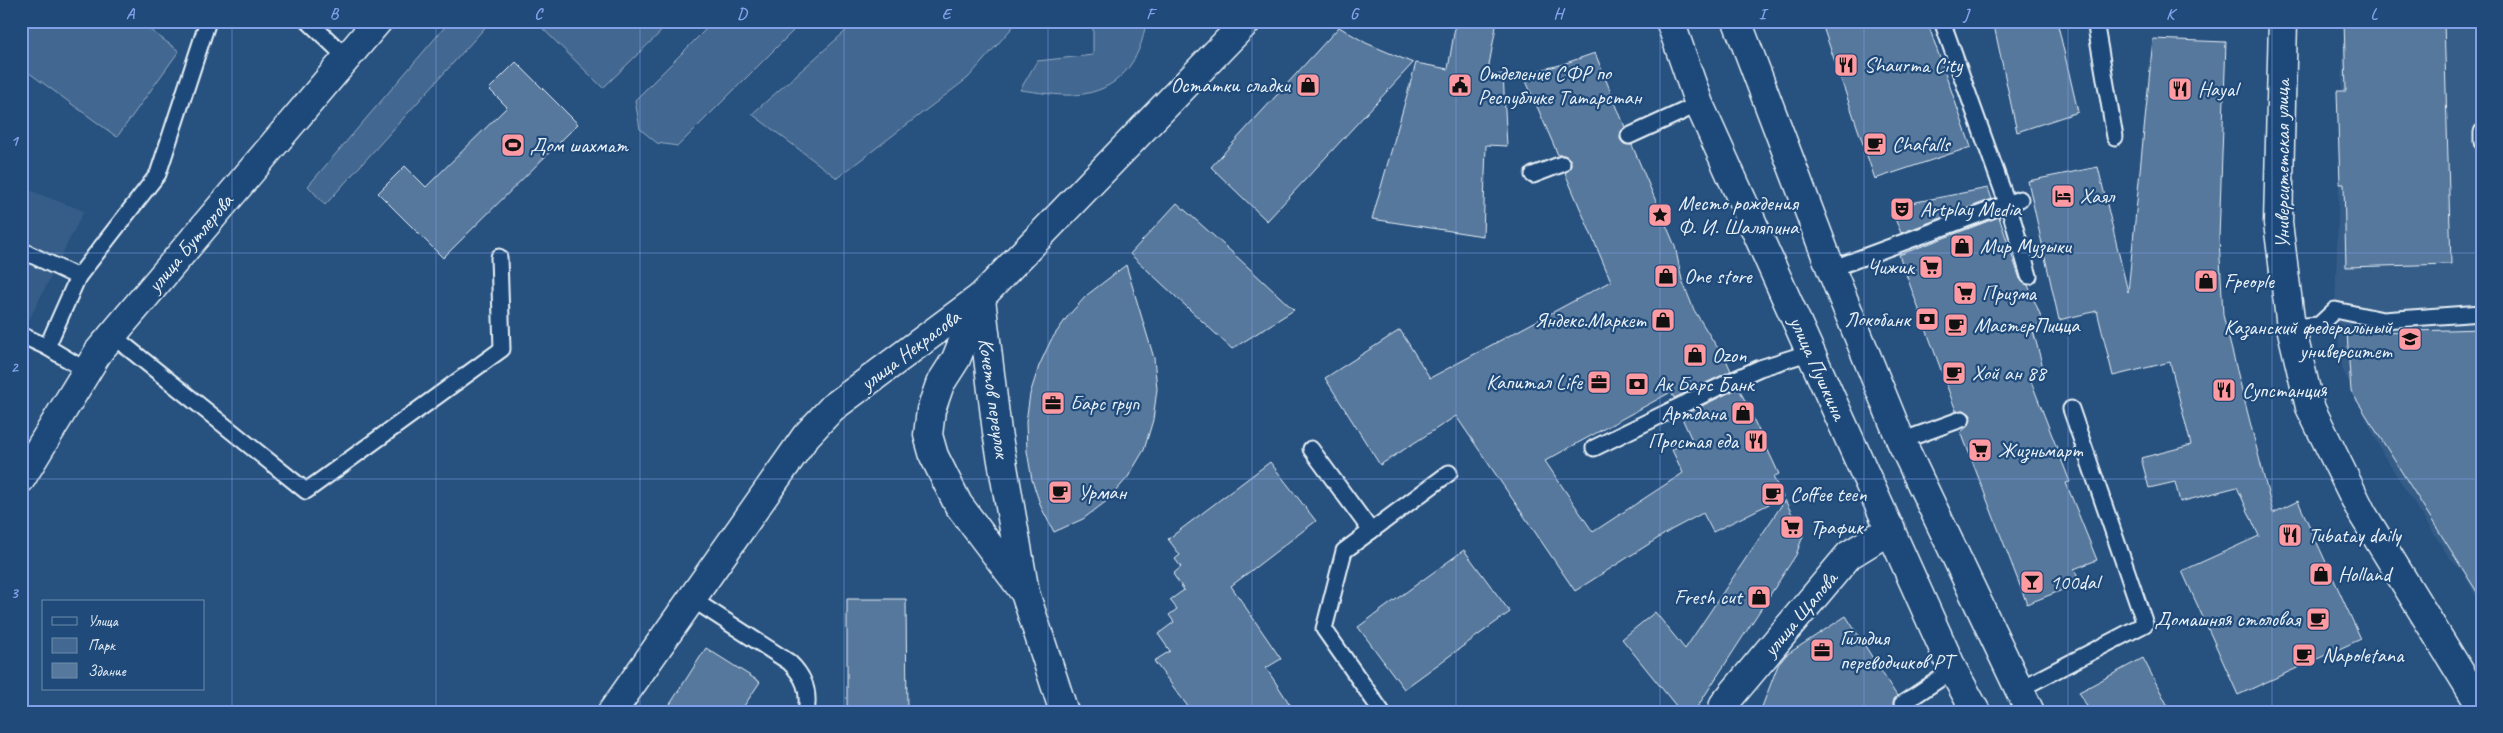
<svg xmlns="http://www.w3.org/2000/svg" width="2503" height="733" font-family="Caveat,sans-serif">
<rect width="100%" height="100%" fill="#27517f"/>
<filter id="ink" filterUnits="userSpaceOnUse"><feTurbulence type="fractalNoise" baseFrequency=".02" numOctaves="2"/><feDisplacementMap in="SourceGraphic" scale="10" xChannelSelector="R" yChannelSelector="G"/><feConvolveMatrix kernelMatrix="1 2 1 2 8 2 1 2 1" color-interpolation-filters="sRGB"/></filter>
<g filter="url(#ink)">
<g fill="#355d88">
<path d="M2344,21H2482V609L2463,571L2451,560L2384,456L2342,368L2335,310Z"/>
<path d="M21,187L84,211L21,336Z"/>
</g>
<g fill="#436891" stroke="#96acc4">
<path d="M21,21H138L179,51L117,137L21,67Z"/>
<path d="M450,21H491L325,205L308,186Z"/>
<path d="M540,21H672L603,88L538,24Z"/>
<path d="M714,21H803L678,146L657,143L640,129L635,100Z"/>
<path d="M857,21H1018L968,78L837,178L752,114Z"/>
<path d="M1093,21H1146C1141,62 1118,92 1075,95C1057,96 1038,92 1020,90L1037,61L1093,55Z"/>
</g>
<g fill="#57789d" stroke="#e8f1f8">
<path d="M1456,21H1497L1487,76L1503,74L1507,146L1486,145L1483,236L1372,219L1416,63L1448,69Z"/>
<path d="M1821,21H1927L1971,147L1875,179Z"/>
<path d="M1993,21H2057L2078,112L2017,132Z"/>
<path d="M2344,21H2444L2451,264L2346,267L2344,184H2340L2337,91H2346Z"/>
<path d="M1339,27L1366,43L1413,63L1267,221L1211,167Z"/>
<path d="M2153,39L2226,42L2219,238L2223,315L2273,513L2298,501L2361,639L2238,695L2182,571L2259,536L2237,487L2180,502L2175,482L2149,488L2141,458L2191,445L2170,362L2113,376L2097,311L2059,320L2028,181L2098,167L2128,292Z"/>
<path d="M1595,53L1625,127L1621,131L1620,139L1624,144L1632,145L1675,246L1682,280L1694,310L1715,344L1724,355L1731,371L1674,398L1671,392L1545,461L1593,532L1683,473L1672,450L1691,438L1681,416L1739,388L1779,474L1773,477L1783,497L1713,532L1703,513L1671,530L1575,591L1456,416L1380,465L1325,378L1400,330L1430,378L1611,281L1565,173L1571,166V160L1564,155H1558L1523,74L1560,65Z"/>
<path d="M516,62L578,124L443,258L378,193L405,166L426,187L507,107L489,89Z"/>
<path d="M1988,188L1992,199L1901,233L1890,207Z"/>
<path d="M1177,203L1235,255L1294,310L1232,349L1130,254Z"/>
<path d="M1999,217L2020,279L2028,285L2044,324L2032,327L2044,371L2029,376L2070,482L2066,483L2097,560L2074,569L2080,583L2027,604L1961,432L1969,425L1971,415L1964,410L1956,411L1899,255Z"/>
<path d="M1126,265L1154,358L1157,389L1153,420L1144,450L1128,477L1108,500L1083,519L1054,532L1041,507L1032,480L1027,451L1026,422L1030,394L1039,366L1051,340L1068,316L1087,295Z"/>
<path d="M2482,329V600L2351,391L2347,333Z"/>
<path d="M1270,462L1316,521L1231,586L1281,659L1266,668L1295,712H1192L1154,661L1170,651L1158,634L1174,622L1169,615L1177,609L1170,600L1184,590L1173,574L1181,567L1175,559L1180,555L1168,539Z"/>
<path d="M1785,500L1803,536L1796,555L1694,712H1681L1622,639L1655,612L1685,649Z"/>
<path d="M1464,550L1510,612L1404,689L1358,627Z"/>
<path d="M847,599H906L907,712H847Z"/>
<path d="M1846,616L1897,696L1893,704L1897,712H1760L1778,665L1786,655Z"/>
<path d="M706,648L760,682L740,712H665Z"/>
<path d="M2143,658L2171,712H2090L2079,692Z"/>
</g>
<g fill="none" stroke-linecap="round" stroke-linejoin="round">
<g stroke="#e8f1f8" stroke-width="19">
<g id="lane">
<path d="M308,21L347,58"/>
<path d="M1942,21L2011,214L2029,276"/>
<path d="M2095,21L2115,137"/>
<path d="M2482,132V142"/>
<path d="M1629,136L1699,104"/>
<path d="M1533,175L1562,164"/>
<path d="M21,250L78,277"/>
<path d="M1831,269L2020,199"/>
<path d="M2291,327L2319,325L2335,310L2383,320L2482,313"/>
<path d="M21,335L47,347"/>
<path d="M112,335L306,491L502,349L499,257"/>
<path d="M87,371L47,347L78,277L158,174L208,21"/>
<path d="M1901,441L1962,419"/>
<path d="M1594,448L1731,381L1760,368L1811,352"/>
<path d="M1311,449L1371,531"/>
<path d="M692,599L789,662C804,676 810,691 806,712"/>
<path d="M2018,690L2145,624L2071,409"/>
<path d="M1902,704L1953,670"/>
<path d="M1382,712L1324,629L1344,551L1449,473"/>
</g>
</g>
<g stroke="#e8f1f8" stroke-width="31">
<g id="street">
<path d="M2283,21L2278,223L2291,327L2310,407L2362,513L2482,708"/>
<path d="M981,297L956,359L940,384L931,410L928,435L934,456L958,504L1025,593L1064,712"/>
<path d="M981,299L997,432L1024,587"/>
<path d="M612,712L806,436L832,408L981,297L1247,21"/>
<path d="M1722,712L1724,704L1849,555L1891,529"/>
</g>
</g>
<g stroke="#e8f1f8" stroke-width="31">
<g id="secondary">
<path d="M1670,21L1699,104L1953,670L1976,712"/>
<path d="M1737,21L1831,269L1901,441L2030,712"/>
<path d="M21,479L99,351L378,21"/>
</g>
</g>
<use href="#lane" stroke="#1f4a7a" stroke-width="15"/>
<use href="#street" stroke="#1f4a7a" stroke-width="28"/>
<use href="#secondary" stroke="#1f4a7a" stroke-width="28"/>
</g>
</g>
<path fill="none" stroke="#82a0e8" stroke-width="1" stroke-opacity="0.55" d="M232,21V712M436,21V712M640,21V712M844,21V712M1048,21V712M1252,21V712M1456,21V712M1660,21V712M1864,21V712M2068,21V712M2272,21V712M21,253H2482M21,479H2482"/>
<defs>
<g id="restaurant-square" transform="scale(1.25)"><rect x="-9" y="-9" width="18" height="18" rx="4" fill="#ff9aa2" stroke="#1f4a7a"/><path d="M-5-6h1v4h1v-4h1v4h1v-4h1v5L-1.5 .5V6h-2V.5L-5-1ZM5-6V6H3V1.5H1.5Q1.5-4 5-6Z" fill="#111"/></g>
<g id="shop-square" transform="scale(1.25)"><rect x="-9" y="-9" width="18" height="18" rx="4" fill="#ff9aa2" stroke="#1f4a7a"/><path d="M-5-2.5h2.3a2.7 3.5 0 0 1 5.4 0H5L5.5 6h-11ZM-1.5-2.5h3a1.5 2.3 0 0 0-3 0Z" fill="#111"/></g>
<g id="civic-square" transform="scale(1.25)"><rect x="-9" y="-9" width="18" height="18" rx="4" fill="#ff9aa2" stroke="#1f4a7a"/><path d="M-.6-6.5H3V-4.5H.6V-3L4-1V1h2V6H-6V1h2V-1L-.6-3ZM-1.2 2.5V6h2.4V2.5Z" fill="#111"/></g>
<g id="cafe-square" transform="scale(1.25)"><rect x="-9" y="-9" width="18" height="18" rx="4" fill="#ff9aa2" stroke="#1f4a7a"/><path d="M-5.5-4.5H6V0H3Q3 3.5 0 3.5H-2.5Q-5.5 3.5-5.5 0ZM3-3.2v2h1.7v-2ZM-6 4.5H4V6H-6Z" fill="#111"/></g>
<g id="stadium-square" transform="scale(1.25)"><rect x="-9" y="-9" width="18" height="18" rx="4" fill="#ff9aa2" stroke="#1f4a7a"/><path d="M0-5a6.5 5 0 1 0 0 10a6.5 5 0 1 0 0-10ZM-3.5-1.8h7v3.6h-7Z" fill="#111"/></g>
<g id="hotel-square" transform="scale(1.25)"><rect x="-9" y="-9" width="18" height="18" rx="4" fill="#ff9aa2" stroke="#1f4a7a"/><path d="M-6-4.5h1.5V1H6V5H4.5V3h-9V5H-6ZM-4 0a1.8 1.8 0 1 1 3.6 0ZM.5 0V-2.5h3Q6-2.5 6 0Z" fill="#111"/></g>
<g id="theatre-square" transform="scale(1.25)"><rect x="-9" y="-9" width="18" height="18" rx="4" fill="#ff9aa2" stroke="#1f4a7a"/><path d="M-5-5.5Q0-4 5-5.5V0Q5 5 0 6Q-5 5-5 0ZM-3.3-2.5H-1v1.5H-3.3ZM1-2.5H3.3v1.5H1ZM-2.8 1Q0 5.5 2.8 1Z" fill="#111"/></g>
<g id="sight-square" transform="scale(1.25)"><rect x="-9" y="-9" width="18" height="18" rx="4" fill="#ff9aa2" stroke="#1f4a7a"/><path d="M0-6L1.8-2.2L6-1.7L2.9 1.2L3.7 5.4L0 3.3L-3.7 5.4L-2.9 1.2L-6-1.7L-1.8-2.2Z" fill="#111"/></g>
<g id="supermarket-square" transform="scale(1.25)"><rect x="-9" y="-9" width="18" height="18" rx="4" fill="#ff9aa2" stroke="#1f4a7a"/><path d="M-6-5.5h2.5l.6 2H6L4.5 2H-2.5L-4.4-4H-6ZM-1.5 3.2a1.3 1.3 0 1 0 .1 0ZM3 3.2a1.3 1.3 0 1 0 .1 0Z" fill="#111"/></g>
<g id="bank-square" transform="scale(1.25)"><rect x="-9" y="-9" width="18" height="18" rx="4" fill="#ff9aa2" stroke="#1f4a7a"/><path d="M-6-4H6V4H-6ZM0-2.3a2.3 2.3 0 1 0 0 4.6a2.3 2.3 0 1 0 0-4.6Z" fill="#111"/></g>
<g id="university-square" transform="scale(1.25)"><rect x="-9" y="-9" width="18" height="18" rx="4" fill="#ff9aa2" stroke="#1f4a7a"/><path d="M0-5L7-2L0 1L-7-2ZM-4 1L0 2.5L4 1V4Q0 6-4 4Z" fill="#111"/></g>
<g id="office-square" transform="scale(1.25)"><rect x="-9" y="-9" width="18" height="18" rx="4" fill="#ff9aa2" stroke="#1f4a7a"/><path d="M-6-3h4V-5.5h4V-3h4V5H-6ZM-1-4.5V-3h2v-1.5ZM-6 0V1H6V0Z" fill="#111"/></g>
<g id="bar-square" transform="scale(1.25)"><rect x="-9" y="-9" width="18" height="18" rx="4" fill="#ff9aa2" stroke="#1f4a7a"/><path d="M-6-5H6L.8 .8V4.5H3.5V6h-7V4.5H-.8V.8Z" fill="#111"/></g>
</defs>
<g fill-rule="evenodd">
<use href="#restaurant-square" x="1846" y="65"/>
<use href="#shop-square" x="1308" y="85"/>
<use href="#civic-square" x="1460" y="85"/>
<use href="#restaurant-square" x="2180" y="89"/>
<use href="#cafe-square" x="1875" y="144"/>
<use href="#stadium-square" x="513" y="145"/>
<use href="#hotel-square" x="2063" y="196"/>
<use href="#theatre-square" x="1902" y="209"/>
<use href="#sight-square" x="1660" y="215"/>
<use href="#shop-square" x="1962" y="246"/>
<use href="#supermarket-square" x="1931" y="267"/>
<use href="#shop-square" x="1666" y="276"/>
<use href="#shop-square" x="2206" y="281"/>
<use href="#supermarket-square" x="1965" y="293"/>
<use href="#bank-square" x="1927" y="319"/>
<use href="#shop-square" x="1663" y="320"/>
<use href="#cafe-square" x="1956" y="325"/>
<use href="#university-square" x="2410" y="339"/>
<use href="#shop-square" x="1695" y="355"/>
<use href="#cafe-square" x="1954" y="373"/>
<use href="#office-square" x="1599" y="382"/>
<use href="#bank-square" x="1637" y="384"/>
<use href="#restaurant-square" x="2224" y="390"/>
<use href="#office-square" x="1053" y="403"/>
<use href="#shop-square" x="1743" y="413"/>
<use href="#restaurant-square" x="1756" y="441"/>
<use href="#supermarket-square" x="1980" y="450"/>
<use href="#cafe-square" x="1060" y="492"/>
<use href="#cafe-square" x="1773" y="494"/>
<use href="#supermarket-square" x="1792" y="527"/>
<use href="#restaurant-square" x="2290" y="535"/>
<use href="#shop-square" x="2321" y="574"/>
<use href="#bar-square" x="2032" y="582"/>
<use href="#shop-square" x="1759" y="597"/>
<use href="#cafe-square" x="2318" y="619"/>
<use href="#office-square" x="1822" y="650"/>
<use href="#cafe-square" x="2304" y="655"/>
</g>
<g text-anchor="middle" stroke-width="4.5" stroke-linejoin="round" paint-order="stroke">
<g font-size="21" fill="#e8f1f8" stroke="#1f4a7a" text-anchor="start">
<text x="1864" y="72">Shaurma City</text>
<text x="1478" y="80">Отделение СФР по<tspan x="1478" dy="24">Республике Татарстан</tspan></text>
<text x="1290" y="92" text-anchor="end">Остатки сладки</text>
<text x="2198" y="96">Hayal</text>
<text x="1892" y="151">Chafalls</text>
<text x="530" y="152">Дом шахмат</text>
<text x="2080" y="203">Хаял</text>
<text x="1678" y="210">Место рождения<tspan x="1678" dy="24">Ф. И. Шаляпина</tspan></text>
<text x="1920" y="216">Artplay Media</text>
<text x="1980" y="253">Мир Музыки</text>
<text x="1914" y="274" text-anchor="end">Чижик</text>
<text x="1684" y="283">One store</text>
<text x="2224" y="288">Fpeople</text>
<text x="1982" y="300">Призма</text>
<text x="1910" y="326" text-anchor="end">Локобанк</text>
<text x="1646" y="327" text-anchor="end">Яндекс.Маркет</text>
<text x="1974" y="332">МастерПицца</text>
<text x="2392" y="334" text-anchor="end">Казанский федеральный<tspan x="2392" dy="24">университет</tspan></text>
<text x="1712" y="362">Ozon</text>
<text x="1972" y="380">Хой ан 88</text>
<text x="1582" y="389" text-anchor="end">Капитал Life</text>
<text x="1654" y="391">Ак Барс Банк</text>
<text x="2242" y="397">Супстанция</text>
<text x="1070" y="410">Барс груп</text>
<text x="1726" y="420" text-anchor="end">Артдана</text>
<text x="1738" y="448" text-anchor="end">Простая еда</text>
<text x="1998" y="457">Жизньмарт</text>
<text x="1078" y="499">Урман</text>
<text x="1790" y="501">Coffee teen</text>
<text x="1810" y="534">Трафик</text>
<text x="2308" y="542">Tubatay daily</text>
<text x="2338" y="581">Holland</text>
<text x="2050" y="589">100dal</text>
<text x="1742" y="604" text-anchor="end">Fresh cut</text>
<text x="2300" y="626" text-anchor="end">Домашняя столовая</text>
<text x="1840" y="645">Гильдия<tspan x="1840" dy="24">переводчиков РТ</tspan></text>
<text x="2322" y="662">Napoletana</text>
</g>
<g font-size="21" fill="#e8f1f8" stroke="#1f4a7a">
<text transform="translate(2282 164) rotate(-90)" y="7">Университетская улица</text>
<text transform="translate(190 243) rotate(-50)" y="7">улица Бутлерова</text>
<text transform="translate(910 350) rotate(-37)" y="7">улица Некрасова</text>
<text transform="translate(1818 368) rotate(66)" y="7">улица Пушкина</text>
<text transform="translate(994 398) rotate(82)" y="7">Кочетов переулок</text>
<text transform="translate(1800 614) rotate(-50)" y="7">улица Щапова</text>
</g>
</g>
<rect width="2503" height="733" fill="none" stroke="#1f4a7a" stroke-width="55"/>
<rect x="42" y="600" width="162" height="90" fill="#1f4a7a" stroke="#6f8dac"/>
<rect x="52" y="617" width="25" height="8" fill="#1f4a7a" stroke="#6f8dac"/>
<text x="88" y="626" font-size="15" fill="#e8f1f8">Улица</text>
<rect x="52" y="638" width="25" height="15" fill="#436891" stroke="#6f8dac"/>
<text x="88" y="650" font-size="15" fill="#e8f1f8">Парк</text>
<rect x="52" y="663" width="25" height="15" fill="#57789d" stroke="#6f8dac"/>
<text x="88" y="676" font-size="15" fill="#e8f1f8">Здание</text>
<rect x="28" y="28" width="2448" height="678" fill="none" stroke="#82a0e8" stroke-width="2"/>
<g font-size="16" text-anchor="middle" font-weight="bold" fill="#82a0e8">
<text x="130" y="19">A</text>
<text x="334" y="19">B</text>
<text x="538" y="19">C</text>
<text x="742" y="19">D</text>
<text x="946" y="19">E</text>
<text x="1150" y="19">F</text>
<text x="1354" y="19">G</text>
<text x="1558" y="19">H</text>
<text x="1762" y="19">I</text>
<text x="1966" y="19">J</text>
<text x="2170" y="19">K</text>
<text x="2374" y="19">L</text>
<text x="14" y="146">1</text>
<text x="14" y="372">2</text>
<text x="14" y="598">3</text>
</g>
</svg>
